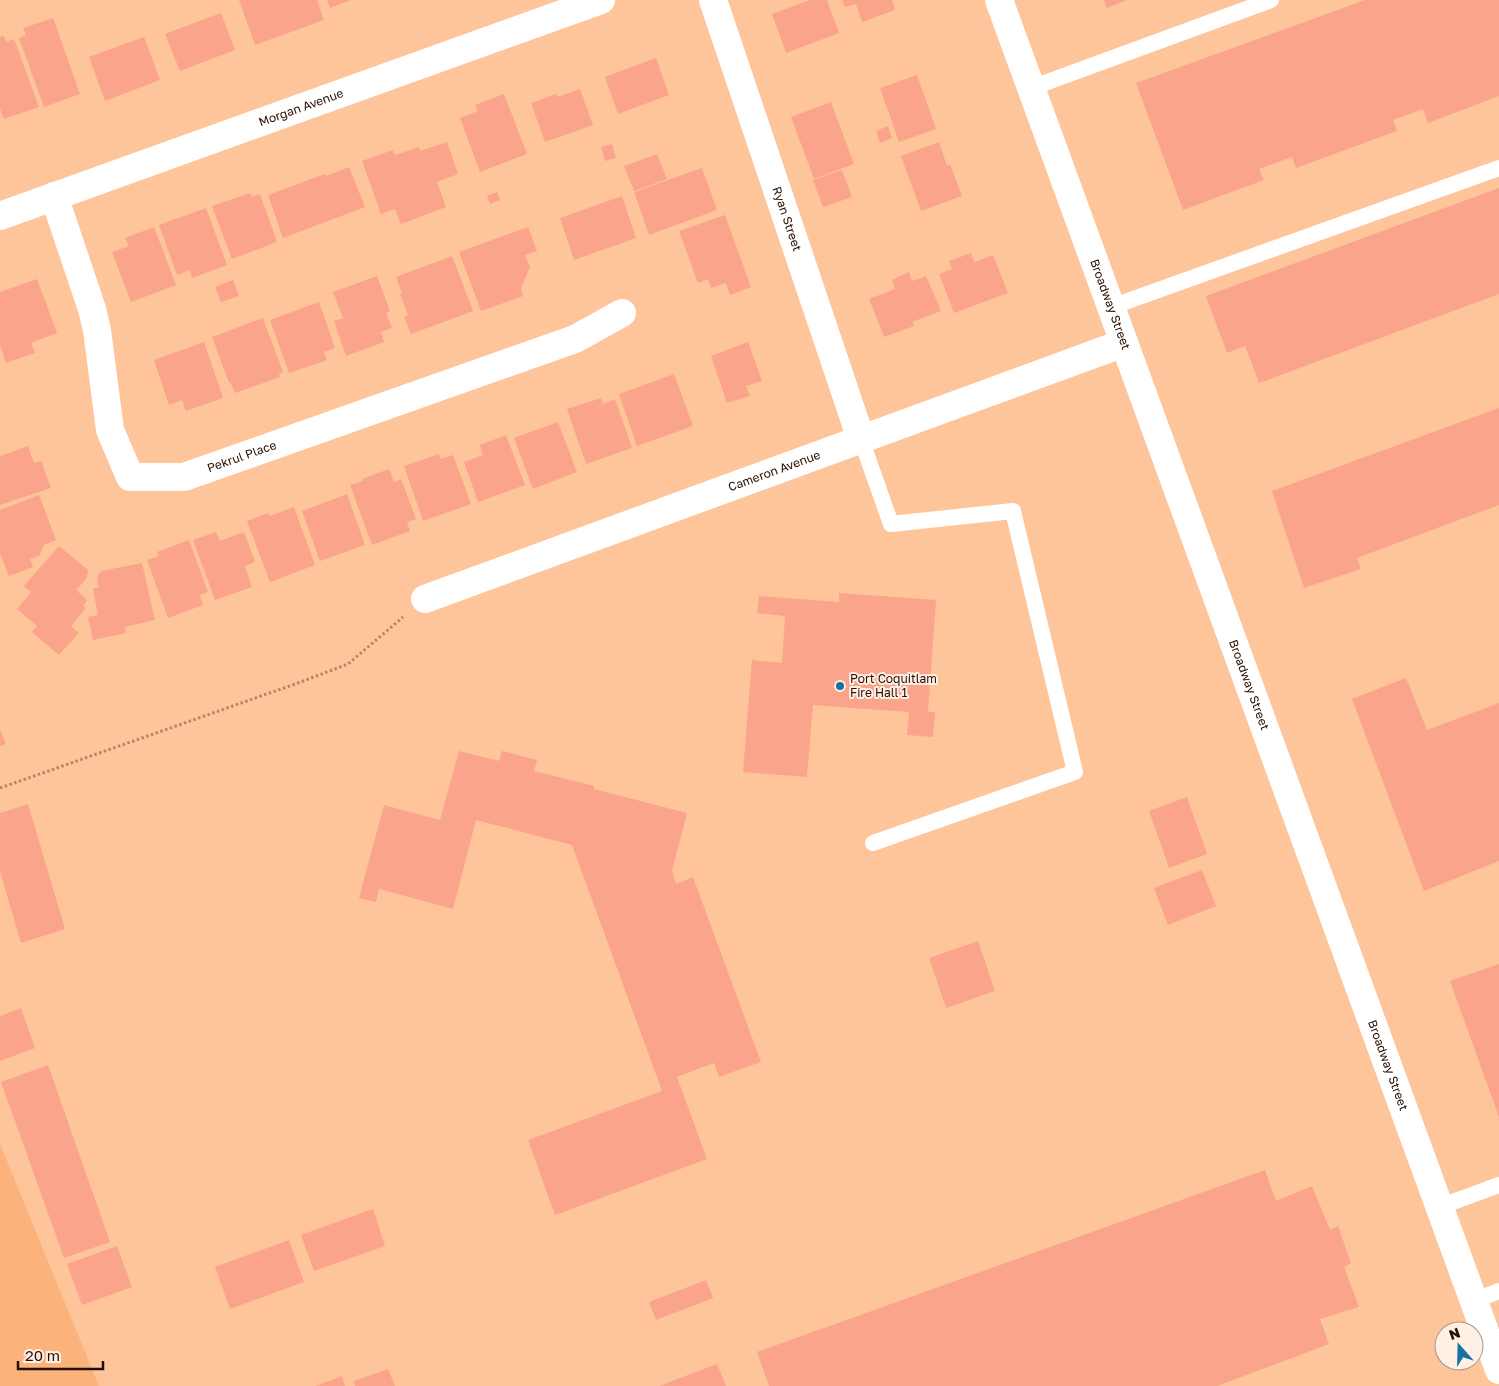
<svg xmlns="http://www.w3.org/2000/svg" width="1499" height="1386" font-family="'Golos Text',sans-serif">
<rect width="100%" height="100%" fill="#fec59b"/>
<path fill="#fbb27b" d="M0,1144L99,1386H0Z"/>
<g fill="#f9a48b">
<path d="M239,0H317L324,20L255,45Z"/>
<path d="M327,0H351L330,8Z"/>
<path d="M810,0H827L839,33L786,53L772,14Z"/>
<path d="M842,0H892L895,10L862,22L856,4L845,7Z"/>
<path d="M1104,0H1127L1107,8Z"/>
<path d="M1365,0H1499V96L1428,123L1423,109L1393,120L1397,131L1296,168L1292,157L1259,169L1264,180L1183,210L1136,83Z"/>
<path d="M221,13L235,50L180,71L165,34Z"/>
<path d="M53,18L80,94L44,107L19,38L26,35L23,28Z"/>
<path d="M4,36L6,42L14,39L39,107L4,119L0,109V37Z"/>
<path d="M144,37L160,80L105,101L89,57Z"/>
<path d="M656,58L669,95L618,114L605,77Z"/>
<path d="M917,75L936,129L899,142L880,88Z"/>
<path d="M580,89L593,125L545,142L531,103L556,94L557,97Z"/>
<path d="M504,94L527,154L480,172L460,118L478,111L475,105Z"/>
<path d="M831,102L854,164L814,179L791,117Z"/>
<path d="M888,126L892,138L880,143L876,131Z"/>
<path d="M447,142L458,174L437,182L446,207L401,224L395,209L381,214L362,161L393,150L395,155L419,147L420,151Z"/>
<path d="M939,142L947,166L950,164L962,196L921,211L901,156Z"/>
<path d="M612,144L616,158L605,161L601,147Z"/>
<path d="M657,154L667,179L634,191L624,166Z"/>
<path d="M349,167L365,207L283,238L268,195L325,174L326,176Z"/>
<path d="M702,168L717,210L649,235L634,192Z"/>
<path d="M842,170L852,197L823,207L813,180Z"/>
<path d="M1499,188V294L1259,383L1245,346L1227,353L1206,296Z"/>
<path d="M497,192L500,200L490,204L487,196Z"/>
<path d="M250,193L252,197L260,194L277,242L232,259L212,206Z"/>
<path d="M622,196L636,238L574,260L560,218Z"/>
<path d="M206,208L227,265L192,278L190,270L177,275L159,225Z"/>
<path d="M725,215L751,287L730,295L726,283L711,288L708,279L698,283L679,231Z"/>
<path d="M154,227L176,285L131,302L112,252L129,246L125,238Z"/>
<path d="M528,227L537,251L525,255L530,267L521,288L523,296L481,311L459,252Z"/>
<path d="M971,253L974,262L993,255L1008,293L954,313L939,274L952,269L949,261Z"/>
<path d="M452,256L473,311L411,334L404,317L408,315L400,294L402,293L396,277Z"/>
<path d="M909,272L912,281L926,276L941,311L912,322L914,326L884,337L869,299L895,289L892,280Z"/>
<path d="M377,276L390,311L386,313L392,328L381,332L384,342L346,356L334,321L343,318L333,292Z"/>
<path d="M37,279L57,333L31,343L35,353L6,363L0,345V292Z"/>
<path d="M233,280L239,296L221,302L215,287Z"/>
<path d="M319,302L335,348L324,352L327,360L289,373L270,320Z"/>
<path d="M263,318L283,372L279,374L280,377L235,393L230,382L229,383L212,337Z"/>
<path d="M204,342L223,398L186,411L182,400L169,405L154,360Z"/>
<path d="M748,342L762,381L746,386L750,396L727,403L711,356Z"/>
<path d="M674,374L693,426L637,446L619,394Z"/>
<path d="M601,398L603,404L615,399L632,448L586,464L567,409Z"/>
<path d="M1499,408V505L1357,558L1361,569L1304,588L1272,491Z"/>
<path d="M558,422L577,472L533,489L514,438Z"/>
<path d="M506,435L525,485L478,502L464,462L483,455L480,445Z"/>
<path d="M28,446L34,463L41,461L51,488L0,505V456Z"/>
<path d="M439,454L440,459L453,455L471,504L423,521L404,466Z"/>
<path d="M389,469L394,482L401,479L416,519L407,522L410,531L372,545L350,485L363,481L362,479Z"/>
<path d="M347,494L365,545L320,561L302,511Z"/>
<path d="M39,495L56,540L44,545L39,556L30,559L33,567L9,576L0,553V510Z"/>
<path d="M294,507L315,565L270,582L247,521L268,513L270,516Z"/>
<path d="M216,532L220,541L244,532L255,562L245,566L252,587L215,600L193,540Z"/>
<path d="M189,540L208,592L200,595L203,605L168,618L147,560L159,556L157,552Z"/>
<path d="M59,546L88,570L87,578L76,590L87,600L83,606L86,608L71,626L79,633L59,655L32,632L37,626L17,609L31,592L24,586Z"/>
<path d="M142,563L155,620L125,627L126,633L93,640L88,617L98,615L93,589L99,587L97,578L101,571Z"/>
<path d="M839,593L936,600L928,712H935L933,737L907,735L909,712L813,705L807,777L743,772L752,660L782,663L785,616L757,613L759,596L839,602Z"/>
<path d="M1406,678L1427,730L1499,703V861L1424,891L1352,699Z"/>
<path d="M0,730L6,744L0,746Z"/>
<path d="M459,751L499,761L502,751L537,760L534,771L594,786V789L687,813L672,871L676,884L693,877L761,1062L719,1077L714,1063L677,1077L707,1159L555,1215L528,1140L662,1091L572,845L476,820L453,909L379,889L376,902L359,898L384,805L440,820Z"/>
<path d="M1187,797L1207,854L1169,868L1149,811Z"/>
<path d="M28,804L65,929L21,943L0,871V813Z"/>
<path d="M1202,870L1216,906L1168,925L1154,888Z"/>
<path d="M978,941L995,991L946,1008L929,958Z"/>
<path d="M1499,964V1117L1450,981Z"/>
<path d="M21,1008L35,1048L0,1061V1016Z"/>
<path d="M48,1065L110,1242L64,1258L1,1082Z"/>
<path d="M1265,1170L1276,1201L1312,1186L1330,1230L1338,1226L1351,1263L1344,1267L1359,1307L1320,1319L1329,1344L1217,1386H769L757,1352Z"/>
<path d="M373,1209L385,1246L314,1271L301,1235Z"/>
<path d="M289,1240L304,1282L230,1309L215,1267Z"/>
<path d="M117,1246L132,1287L82,1305L67,1264Z"/>
<path d="M706,1280L713,1298L656,1320L649,1302Z"/>
<path d="M717,1364L726,1386H659Z"/>
<path d="M388,1369L395,1386H355L354,1381Z"/>
<path d="M342,1376L345,1386H315Z"/>
</g>
<g fill="none" stroke-linecap="round" stroke-linejoin="round">
<path stroke="#b48666" stroke-width="3" stroke-dasharray="2.5 2.5" stroke-linecap="butt" d="M0,788L298,683L348,664L403,617"/>
<g stroke="#fff" stroke-width="16">
<path d="M1031,88L1271,0"/>
<path d="M1111,307L1499,168"/>
<path d="M861,439L891,524L1013,511L1075,772L873,843"/>
<path d="M1439,1207L1499,1185"/>
<path d="M1474,1301L1499,1291"/>
</g>
<g stroke="#fff" stroke-width="28">
<path id="s1" d="M713,0L861,439"/>
<path id="s2" d="M54,196L92,309L97,330L110,430L130,477H184L575,339L622,313"/>
<path id="s3" d="M0,216L601,0"/>
<path id="s4" d="M425,599L1124,343"/>
</g>
<path stroke="#fff" stroke-width="28" id="s5" d="M999,0L1499,1370"/>
</g>
<circle fill="#1672a1" stroke="#fff0e5" stroke-width="2" cx="840" cy="686" r="5"/>
<g text-anchor="middle" stroke-width="4" stroke-linejoin="round" paint-order="stroke">
<g font-size="12" fill="#270e00" stroke="#fff0e5">
<text dy="4" stroke="none"><textPath href="#s3" startOffset="320">Morgan Avenue</textPath></text>
<text dy="4" stroke="none"><textPath href="#s1" startOffset="231">Ryan Street</textPath></text>
<text dy="4" stroke="none"><textPath href="#s5" startOffset="324">Broadway Street</textPath></text>
<text dy="4" stroke="none"><textPath href="#s2" startOffset="408">Pekrul Place</textPath></text>
<text dy="4" stroke="none"><textPath href="#s4" startOffset="372">Cameron Avenue</textPath></text>
<text dy="4" stroke="none"><textPath href="#s5" startOffset="729">Broadway Street</textPath></text>
<text dy="4" stroke="none"><textPath href="#s5" startOffset="1134">Broadway Street</textPath></text>
</g>
<g font-size="12" fill="#270e00" stroke="#fff0e5" text-anchor="start">
<text x="850" y="683">Port Coquitlam<tspan x="850" dy="14">Fire Hall 1</tspan></text>
</g>
</g>
<g transform="translate(1459 1346) rotate(340)"><circle r="24" fill="#fff0e5" stroke="#a99689"/>
<path d="M0-4L9 19L0 12L-9 19Z" fill="#1672a1"/>
<text y="-8" font-size="14" font-weight="bold" text-anchor="middle" fill="#270e00">N</text>
</g>
<path d="M18 1361v8h85v-8" fill="none" stroke="#270e00" stroke-width="2.5"/>
<text x="25" y="1361" font-size="15" fill="#270e00" stroke="#fff0e5" stroke-width="4" paint-order="stroke">20 m</text>
</svg>
